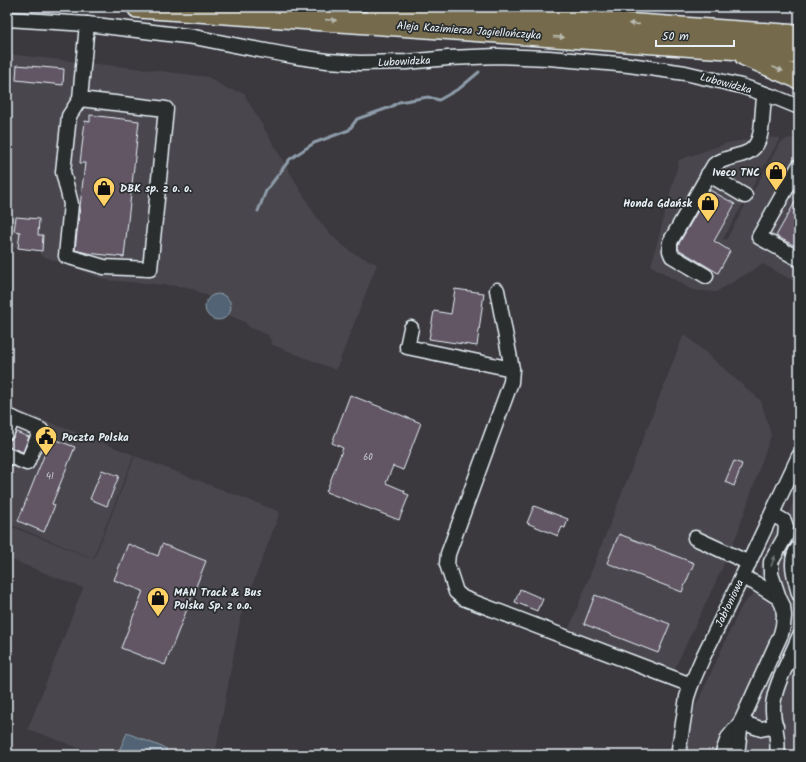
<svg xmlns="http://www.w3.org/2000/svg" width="806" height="762" font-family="Kalam,sans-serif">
<rect width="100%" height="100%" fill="#3b393e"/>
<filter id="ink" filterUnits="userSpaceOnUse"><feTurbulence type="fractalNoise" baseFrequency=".025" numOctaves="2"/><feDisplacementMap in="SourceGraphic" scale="8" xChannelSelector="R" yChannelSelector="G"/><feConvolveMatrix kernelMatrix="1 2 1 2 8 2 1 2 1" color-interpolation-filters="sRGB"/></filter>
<g filter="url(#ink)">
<g fill="#4a464d">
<path d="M7,54L152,70L208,77L228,89L245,93V96L315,215L329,233L341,244L353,253L377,264L336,370L273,345L268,335L249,327L245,322L229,315L225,318L220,319H215L211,317L208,313L206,309V304L209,298L208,296L188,287L106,280L40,255V251L15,248L13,246H8Z"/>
<path d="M765,137L780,138L723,239L726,240L780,143L789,138L799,140V284L763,264L716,292L692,290L662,272L651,266L679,160L727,143Z"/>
<path d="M684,334L761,401L771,435L737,534L720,573L674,670L569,629Z"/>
<path d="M7,406L134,455L93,558L7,523Z"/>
<path d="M135,456L280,512L241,615L215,755H98L28,729L83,588L7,558V525L94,559Z"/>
<path d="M799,489V755H685L694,710L742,605L755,593L761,580L760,566L773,533L787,517Z"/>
</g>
<g fill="#516474" stroke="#8d9ca9">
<circle cx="218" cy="307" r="13"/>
<path d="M127,733L167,749L165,755H128L119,751Z"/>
</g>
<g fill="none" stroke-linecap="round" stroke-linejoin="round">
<g stroke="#8d9ca9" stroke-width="3">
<path d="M258,211L266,191L290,159L314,143L349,130L357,119L391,107L399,102L428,97L439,100L460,88L479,72"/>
<path d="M7,295H10"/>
</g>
</g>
<g fill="#625665" stroke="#e8f1f8">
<path d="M17,65L64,69L63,85L16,80Z"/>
<path d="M90,115L139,121L124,257L87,253L75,250L85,163H80L85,121L90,122Z"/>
<path d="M710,190L735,204L714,241L730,251L718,273L678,249V245Z"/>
<path d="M799,195V248L776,236Z"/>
<path d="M16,217L39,219L38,235H43L42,251L18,248L20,232L14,231Z"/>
<path d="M455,289L484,293L477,346L429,339L434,311L451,314Z"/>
<path d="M350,395L421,423L403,470L393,466L386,483L405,491L404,493L409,495L399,520L326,492L343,448L332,443Z"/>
<path d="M16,432L29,437L23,452L7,446L8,440L12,439Z"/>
<path d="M51,438L75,447L52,504L55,505L44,532L18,521Z"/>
<path d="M734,461L742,464L734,486L725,482Z"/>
<path d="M102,470L119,476L107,506L90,499Z"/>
<path d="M534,506L568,519L565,528L562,527L558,536L527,523Z"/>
<path d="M619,534L694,563L682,592L607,563Z"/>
<path d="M128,544L158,556L162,544L206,561L165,665L121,648L143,591L114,580Z"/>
<path d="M520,589L543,599L540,606H539L537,611L515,602Z"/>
<path d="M595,595L670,624L658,653L584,624Z"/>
</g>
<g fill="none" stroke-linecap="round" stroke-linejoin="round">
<g stroke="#e8f1f8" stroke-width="17">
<g id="minor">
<path d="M7,19L87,24L194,37L244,47L298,57L327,61L360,63L407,62L448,58L498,56L549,58L629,65L685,73L741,86L777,98L799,107"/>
<path d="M80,99L166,109L150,269L104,267L66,256L71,204L63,172L69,116L80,99L87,24"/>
<path d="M799,166L759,237L799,259"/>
<path d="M708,174L745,196"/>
<path d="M706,276L672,256L670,251V242L714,165C723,158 736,157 746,153C767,145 760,112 765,94"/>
<path d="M497,290L512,369L511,382L448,554L447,564L456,592L463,598L691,685"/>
<path d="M411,328L407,347L512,369"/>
<path d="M7,416L41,430L27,463L7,455"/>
<path d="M7,432L13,418"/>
<path d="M695,538L749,563"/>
<path d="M799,547C787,560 796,579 799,594"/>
<path d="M742,577L755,583L779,598"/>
<path d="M741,722L761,729L776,726"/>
<path d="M678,755L687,697L691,685L703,657L742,577L799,456"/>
<path d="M722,755L728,738L741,722L781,634L783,626L784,616L783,606L779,598L771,574V562L785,537L786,527L784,521L772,514"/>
<path d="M737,755L741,722"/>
<path d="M777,755C780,737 772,723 773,706C775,682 791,659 799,637"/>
</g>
</g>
<g stroke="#e8f1f8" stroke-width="24">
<g id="highway">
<path d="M138,7L799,53"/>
<path d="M376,7L799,36"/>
<path d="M745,55L799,78"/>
</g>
</g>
<use href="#minor" stroke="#2a2d2e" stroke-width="14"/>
<use href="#highway" stroke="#756b4b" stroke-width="21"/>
</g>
<defs><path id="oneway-solid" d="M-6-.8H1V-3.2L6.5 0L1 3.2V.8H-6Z"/></defs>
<g fill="#babbb3">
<use href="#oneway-solid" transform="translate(331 20) rotate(4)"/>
<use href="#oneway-solid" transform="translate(634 24) rotate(-176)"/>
<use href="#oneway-solid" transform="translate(559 37) rotate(4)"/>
<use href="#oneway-solid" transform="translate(778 69) rotate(23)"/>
</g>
<use fill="#6c7275" href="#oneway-solid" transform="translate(773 561) rotate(-70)"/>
</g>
<defs>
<g id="shop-pin" transform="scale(1.15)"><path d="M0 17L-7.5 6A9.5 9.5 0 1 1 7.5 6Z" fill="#ffd166" stroke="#2a2d2e"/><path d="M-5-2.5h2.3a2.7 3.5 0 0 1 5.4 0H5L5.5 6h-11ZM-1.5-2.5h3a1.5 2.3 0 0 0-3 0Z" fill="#111"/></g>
<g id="civic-pin" transform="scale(1.15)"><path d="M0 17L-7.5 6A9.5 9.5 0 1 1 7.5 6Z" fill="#ffd166" stroke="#2a2d2e"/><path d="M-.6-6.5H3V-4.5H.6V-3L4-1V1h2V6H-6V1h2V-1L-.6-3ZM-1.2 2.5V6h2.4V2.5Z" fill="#111"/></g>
</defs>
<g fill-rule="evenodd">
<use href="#shop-pin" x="776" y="172"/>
<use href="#shop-pin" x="104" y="188"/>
<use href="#shop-pin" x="708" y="203"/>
<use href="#civic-pin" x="46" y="437"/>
<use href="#shop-pin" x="158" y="598"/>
</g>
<g text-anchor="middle" stroke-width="3.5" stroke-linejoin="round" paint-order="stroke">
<g font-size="9" fill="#c6cad3">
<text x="368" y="460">60</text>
<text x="50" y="479">41</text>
</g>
<g font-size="11" fill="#e8f1f8" stroke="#2a2d2e">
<text transform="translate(469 30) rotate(4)" y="4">Aleja Kazimierza Jagiellończyka</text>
<text transform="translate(404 61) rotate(-3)" y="4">Lubowidzka</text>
<text transform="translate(726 83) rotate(15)" y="4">Lubowidzka</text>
<text transform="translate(729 603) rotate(-64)" y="4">Jabłoniowa</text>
</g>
<g font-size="11" font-weight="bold" fill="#e8f1f8" stroke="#2a2d2e" text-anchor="start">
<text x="760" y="176" text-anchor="end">Iveco TNC</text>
<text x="120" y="192">DBK sp. z o. o.</text>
<text x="692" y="207" text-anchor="end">Honda Gdańsk</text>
<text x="62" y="441">Poczta Polska</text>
<text x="174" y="596">MAN Track &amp; Bus<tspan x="174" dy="13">Polska Sp. z o.o.</tspan></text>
</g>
</g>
<rect width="806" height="762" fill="none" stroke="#2a2d2e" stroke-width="24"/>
<rect x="12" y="12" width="782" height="738" fill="none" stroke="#e8f1f8" stroke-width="1.5" filter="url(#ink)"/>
<path d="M656 40v6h78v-6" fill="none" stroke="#e8f1f8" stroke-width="2"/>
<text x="662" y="40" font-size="12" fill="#e8f1f8" stroke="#2a2d2e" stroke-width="3" paint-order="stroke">50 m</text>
</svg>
